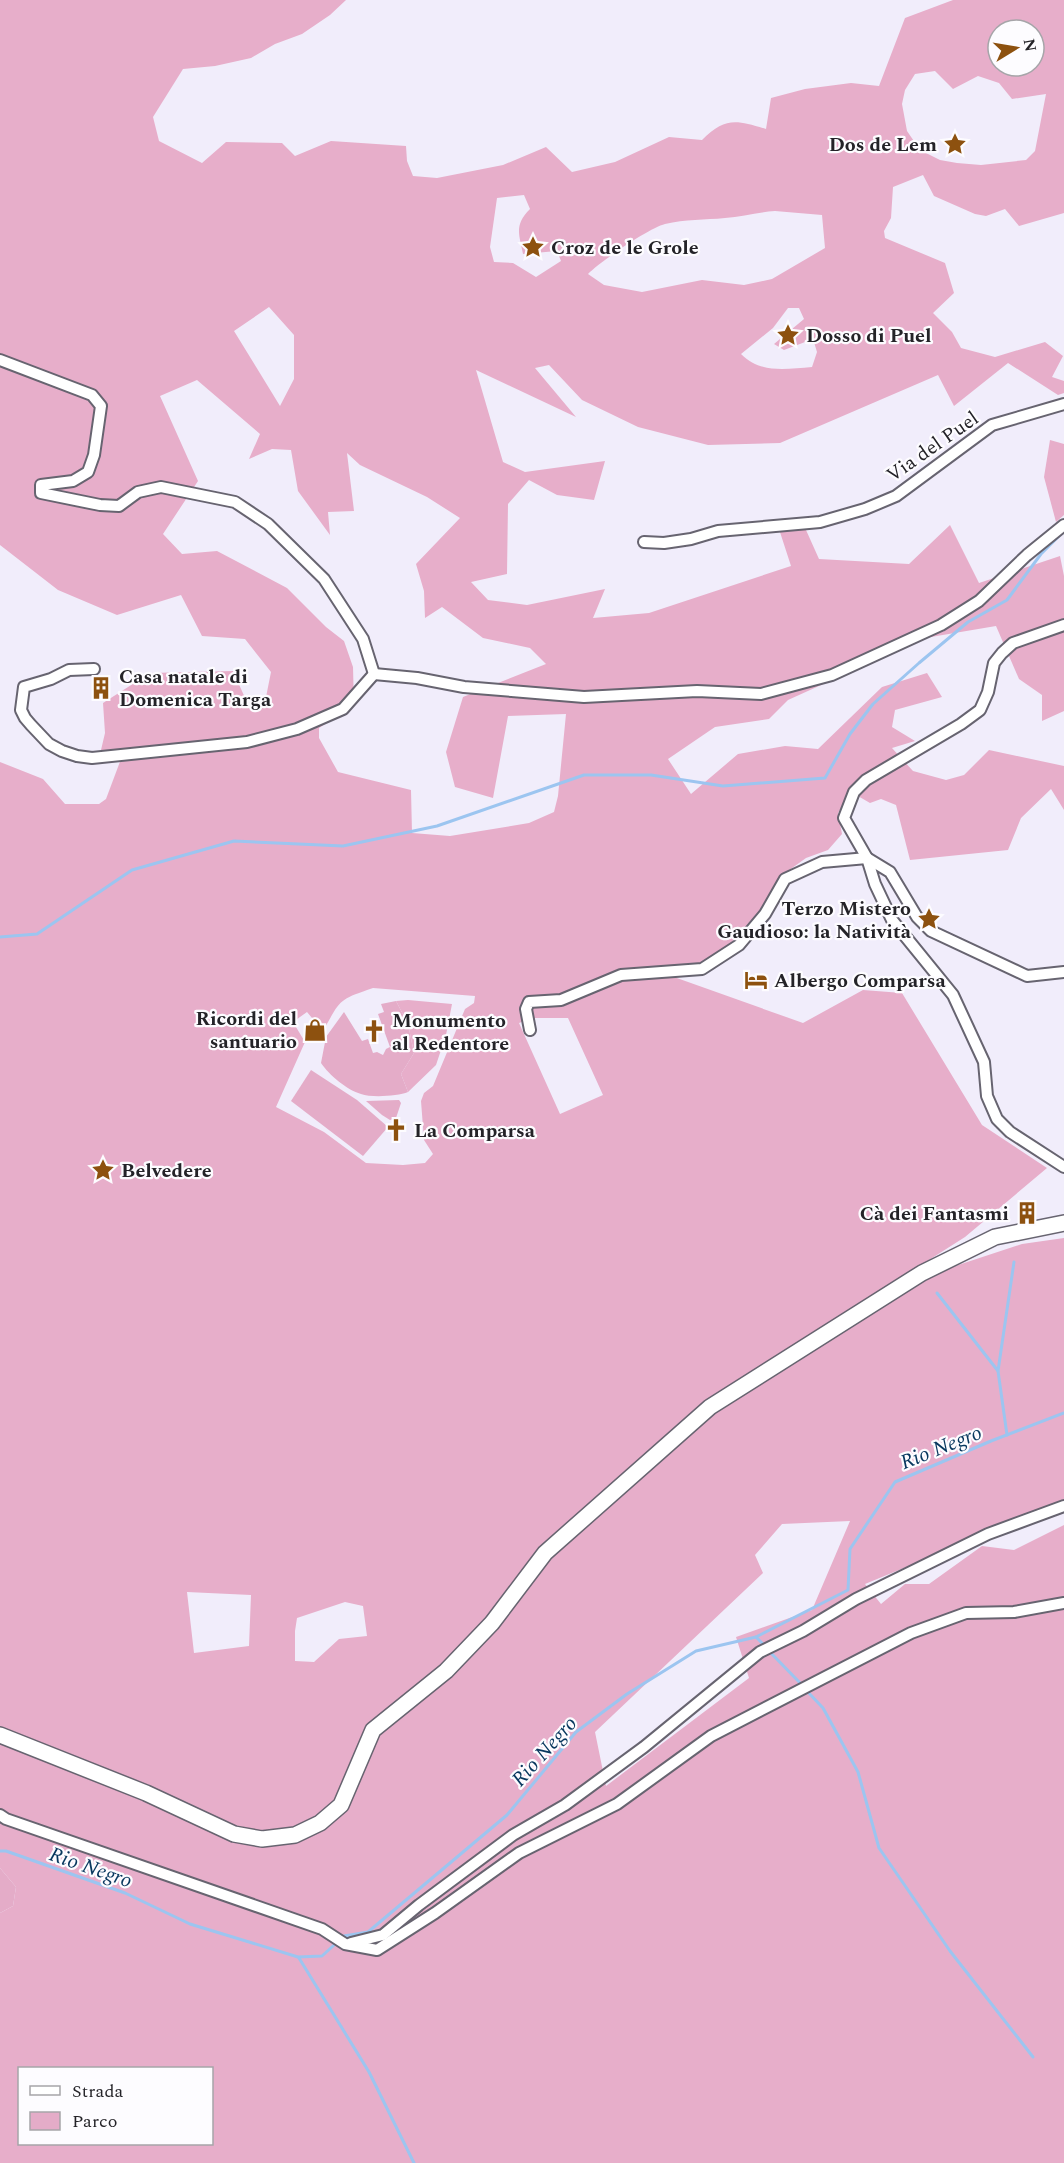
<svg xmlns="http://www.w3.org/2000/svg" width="1064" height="2163" font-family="Spectral,serif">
<rect width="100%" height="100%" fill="#f1edfb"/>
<g fill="#e4acc8">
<path d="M396,1001L408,1024L414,1053L401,1074L408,1092C398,1096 372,1098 361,1094C347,1090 329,1075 321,1063L326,1037L344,1012L362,1041L368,1039L373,1053L377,1052L383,1055L386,1049L390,1047L378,1014L384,1012L381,1004Z"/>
<path d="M311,1070L357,1100L388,1127L363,1156L291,1101Z"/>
<path d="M399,1100L401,1103L396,1118L390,1120L382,1115L366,1101Z"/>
<path d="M0,1868L16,1887L13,1906L0,1913Z"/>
</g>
<g fill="#e7aeca" fill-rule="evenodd">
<path d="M0,0H346L330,15L302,34L275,44L251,58L215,66L183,69L153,117L159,141L202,163L226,142L282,143L295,156L331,141L406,146L407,161L413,176L437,178L503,165L546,147L572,172L615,162L669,137L702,140C725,117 736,120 766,129L771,98L805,89L851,83L879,86L905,18L953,0H1064V213L1019,226L1005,209L986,216L975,214L934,196L923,175L893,187L891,218L884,231L885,238L945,263L954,293L933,313L952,332L961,348L995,357L1045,342L1063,356L1052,377L1064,381V393L1058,395L1008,363L954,406L938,375L780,443L708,445L638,427L582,400L549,365L535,368L576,417L476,370L503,462L525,472L605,461L594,500L557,495L529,480L508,504L507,574L471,582L488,600L527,605L605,589L593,618L649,613L791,566L779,529L806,530L819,559L909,564L950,525L979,583L1060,556L1064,576V711L1042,721V695L1019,679L996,626L925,638L788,700L769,719L715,727L668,759L691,794L738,754L785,746L818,749L882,687L927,673L942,697L895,710L892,727L915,741L892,748L913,771L946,780L964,775L989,750L1064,766V810L1051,789L1021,818L1008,850L910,860L896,805L881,799L870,803L851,792L838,813L842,834L828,850L806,858L781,876L750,926L719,953L674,977L803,1023L863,990L902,993L982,1125L1047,1168L965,1237L706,1402L487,1618L442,1666L368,1726L335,1801L316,1818L293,1829L262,1833L236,1828L148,1787L0,1728V762L43,779L65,804H99L106,799L124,751L101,750L105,733L103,703L150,673L233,671L250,709L266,697L271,672L245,639L202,636L181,595L117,615L58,590L0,545ZM998,30H1034V66H998ZM935,71L953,89L978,76L999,83L1012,99L1046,94L1035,151L1026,160L981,165L957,163L940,160L920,150L907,131L902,104L905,90L915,74ZM524,195L530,209C514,225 519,234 523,254L557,251L561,261L536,277L513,263L494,262L490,247L497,198ZM775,211L822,215L825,248L772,279L744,285L702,280L642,292L604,285L588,274C601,261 649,228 665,224C685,219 705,220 725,218C742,217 758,212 775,211ZM269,307L294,335V379L280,406L234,331ZM788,308H799L804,319L774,344L784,350L813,339L817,352L812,367C786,369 761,374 741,354L773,328ZM197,380L260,434L249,459L272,449L291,450L298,491L330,535L328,512L354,511L347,453L360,465L427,497L460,518L416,564L424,591L425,618L442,607L483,638L530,648L546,664L463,697L446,752L455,787L493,798L508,716L566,714L558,796L554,812L529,823L450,836L412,833L411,790L338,772L319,738V728L354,705L353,667L344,641L326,627L287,588L217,551L182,554L163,534L198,481L160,396ZM373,988L475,996L474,1003L465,1009L433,1086L424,1093L421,1101L424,1140L433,1154L425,1163L403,1165L366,1163L324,1132L276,1107L305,1042L293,1022L307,1012L323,1031C341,999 338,1000 373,988ZM533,1018H568L603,1095L560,1114L519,1023ZM187,1592L251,1595L249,1646L194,1653ZM345,1602L363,1606L367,1636L339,1639L314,1662L295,1661V1631L297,1618Z"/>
<path d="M1050,440L1064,444V515L1056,522L1044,477Z"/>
<path d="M408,1000L452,1004L446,1035L436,1065L408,1092L401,1074L414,1053L408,1024L396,1001Z"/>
<path d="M1064,1238V1502L865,1584L881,1604L905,1584H929L982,1546L1014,1550L1064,1525V2163H0V1913L13,1906L16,1887L0,1868V1741L143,1798L233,1840L324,1828L378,1734L549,1557L714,1412L937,1272L1022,1244ZM850,1521L812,1610L736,1637L749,1678L606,1786L595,1732L763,1573L755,1555L782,1524ZM20,2068H212V2144H20Z"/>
</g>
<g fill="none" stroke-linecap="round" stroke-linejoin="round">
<g stroke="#9cc5f0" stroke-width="3">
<path d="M0,937L37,934L132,870L234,841L343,846L437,826L584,775H651L723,786L825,778L850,734L873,704L919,663L968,622L1007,600L1041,554L1064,531"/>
<path d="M937,1293L998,1371"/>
<path d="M1007,1435L998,1371L1014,1262"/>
<path d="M756,1637L765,1646"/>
<path d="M769,1651L802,1685"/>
<path d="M806,1690L823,1708L858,1772L879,1848L950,1951L1033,2057"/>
<path d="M0,1851H6L125,1893L190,1924L298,1957L322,1956L344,1936L368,1932L507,1815L576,1732L627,1694L696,1651L756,1637L848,1590L850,1549L895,1482L991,1441L1064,1413"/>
<path d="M299,1958L369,2072L414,2163"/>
</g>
<g stroke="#676470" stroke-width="14">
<g id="street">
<path d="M0,360L92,395L101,406L94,455L88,472L73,481L41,485V493L100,505L119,506L138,492L161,487L235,502L268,524L324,579L363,639L374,674"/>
<path d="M644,542L664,543L691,539L718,531L820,522L865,509L896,496L992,425L1064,404"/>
<path d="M1064,625L1013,643L1002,653L994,663L988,692L980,710L961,724L866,780L854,792L844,818L867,858L875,884L892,920L953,995L984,1062L987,1096L997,1119L1010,1132L1064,1167"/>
<path d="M94,669L69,670L51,679L24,687L21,710L25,718L31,725L49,744L62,751L77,756L92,758L247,742L297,729L343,709L374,674"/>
<path d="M374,674L417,678L464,687L584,697L697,691L761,694L832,675L941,625L979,601L1027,555L1064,525"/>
<path d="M530,1030L526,1009L529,1002L561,1000L621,975L702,969L739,945L765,914L785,879L822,862L867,858L890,872L917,917L931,931L1027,976L1064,972"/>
<path d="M0,1815L6,1819L322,1929L345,1944L377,1950L435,1913L519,1853L617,1804L711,1736L911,1633L966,1613L1014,1612L1064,1603"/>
<path d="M351,1943L383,1935L419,1905L513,1835L565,1805L644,1747L760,1652L803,1631L856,1599L988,1534L1064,1506"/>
</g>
</g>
<g stroke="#676470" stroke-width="18">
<path id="secondary" d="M0,1735L146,1793L234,1834L262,1839L295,1835L320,1823L341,1805L373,1730L446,1671L492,1623L545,1553L710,1407L922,1273L995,1237L1064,1223"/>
</g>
<use href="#street" stroke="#fff" stroke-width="10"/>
<use href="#secondary" stroke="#fff" stroke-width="15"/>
</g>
<defs>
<g id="sight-bare" transform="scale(1.8)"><path d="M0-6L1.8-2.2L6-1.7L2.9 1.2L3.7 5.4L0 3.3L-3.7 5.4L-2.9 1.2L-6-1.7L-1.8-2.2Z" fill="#8d510f" stroke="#fdfcff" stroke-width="2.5" paint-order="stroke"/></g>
<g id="building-bare" transform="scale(1.8)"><path d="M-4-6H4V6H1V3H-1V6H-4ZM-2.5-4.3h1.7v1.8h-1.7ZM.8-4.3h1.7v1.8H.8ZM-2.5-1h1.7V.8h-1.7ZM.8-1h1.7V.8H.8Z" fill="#8d510f" stroke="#fdfcff" stroke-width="2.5" paint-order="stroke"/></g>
<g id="hotel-bare" transform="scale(1.8)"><path d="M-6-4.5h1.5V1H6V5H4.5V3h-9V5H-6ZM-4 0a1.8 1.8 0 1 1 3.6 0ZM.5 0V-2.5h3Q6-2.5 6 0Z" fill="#8d510f" stroke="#fdfcff" stroke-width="2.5" paint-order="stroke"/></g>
<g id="shop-bare" transform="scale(1.8)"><path d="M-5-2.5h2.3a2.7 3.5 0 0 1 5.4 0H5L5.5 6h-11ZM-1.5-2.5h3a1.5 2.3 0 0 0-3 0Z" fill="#8d510f" stroke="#fdfcff" stroke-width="2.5" paint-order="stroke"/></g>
<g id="church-bare" transform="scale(1.8)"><path d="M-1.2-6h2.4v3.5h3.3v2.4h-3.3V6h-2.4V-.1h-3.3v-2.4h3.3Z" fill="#8d510f" stroke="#fdfcff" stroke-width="2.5" paint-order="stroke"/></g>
</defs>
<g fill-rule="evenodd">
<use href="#sight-bare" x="955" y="144"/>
<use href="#sight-bare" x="533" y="247"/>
<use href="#sight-bare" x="788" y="335"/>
<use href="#building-bare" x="101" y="688"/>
<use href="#sight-bare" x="929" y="919"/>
<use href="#hotel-bare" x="756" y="980"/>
<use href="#shop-bare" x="315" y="1030"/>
<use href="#church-bare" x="374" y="1031"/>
<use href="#church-bare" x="396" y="1130"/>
<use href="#sight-bare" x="103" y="1170"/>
<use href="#building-bare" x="1027" y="1213"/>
</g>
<g text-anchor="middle" stroke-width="4.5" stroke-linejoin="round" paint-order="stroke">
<g font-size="20" font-weight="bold" fill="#242328" stroke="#fdfcff" text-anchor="start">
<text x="937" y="151" text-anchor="end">Dos de Lem</text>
<text x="551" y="254">Croz de le Grole</text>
<text x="806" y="342">Dosso di Puel</text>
<text x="119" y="683">Casa natale di<tspan x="119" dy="23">Domenica Targa</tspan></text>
<text x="911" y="915" text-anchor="end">Terzo Mistero<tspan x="911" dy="23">Gaudioso: la Natività</tspan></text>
<text x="774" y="987">Albergo Comparsa</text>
<text x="297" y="1025" text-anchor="end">Ricordi del<tspan x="297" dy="23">santuario</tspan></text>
<text x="392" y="1027">Monumento<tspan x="392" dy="23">al Redentore</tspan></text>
<text x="414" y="1137">La Comparsa</text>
<text x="121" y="1177">Belvedere</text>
<text x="1009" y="1220" text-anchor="end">Cà dei Fantasmi</text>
</g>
<g font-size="20" fill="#242328" stroke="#fdfcff">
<text transform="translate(932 446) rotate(-35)" y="7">Via del Puel</text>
</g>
<g font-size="21" font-style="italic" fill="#08375e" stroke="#fdfcff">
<text transform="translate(941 1447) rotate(-22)" y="7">Rio Negro</text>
<text transform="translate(544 1751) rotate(-48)" y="7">Rio Negro</text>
<text transform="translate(91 1867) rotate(19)" y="7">Rio Negro</text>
</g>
</g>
<rect x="18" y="2067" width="195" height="78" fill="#fdfcff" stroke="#a6a5a9" stroke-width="1.5"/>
<rect x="30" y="2086" width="30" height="9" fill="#ffffff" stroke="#a6a5a9" stroke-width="1.5"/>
<text x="72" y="2097" font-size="18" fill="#242328">Strada</text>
<rect x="30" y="2112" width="30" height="18" fill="#e4acc8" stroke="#a6a5a9" stroke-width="1.5"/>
<text x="72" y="2127" font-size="18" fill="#242328">Parco</text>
<g transform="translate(1016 48) rotate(79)"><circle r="28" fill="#fdfcff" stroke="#a6a5a9" stroke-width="1.5"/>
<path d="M0-4.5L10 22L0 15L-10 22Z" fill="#8d510f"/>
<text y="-9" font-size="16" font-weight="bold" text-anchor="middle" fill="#242328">N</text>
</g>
</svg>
